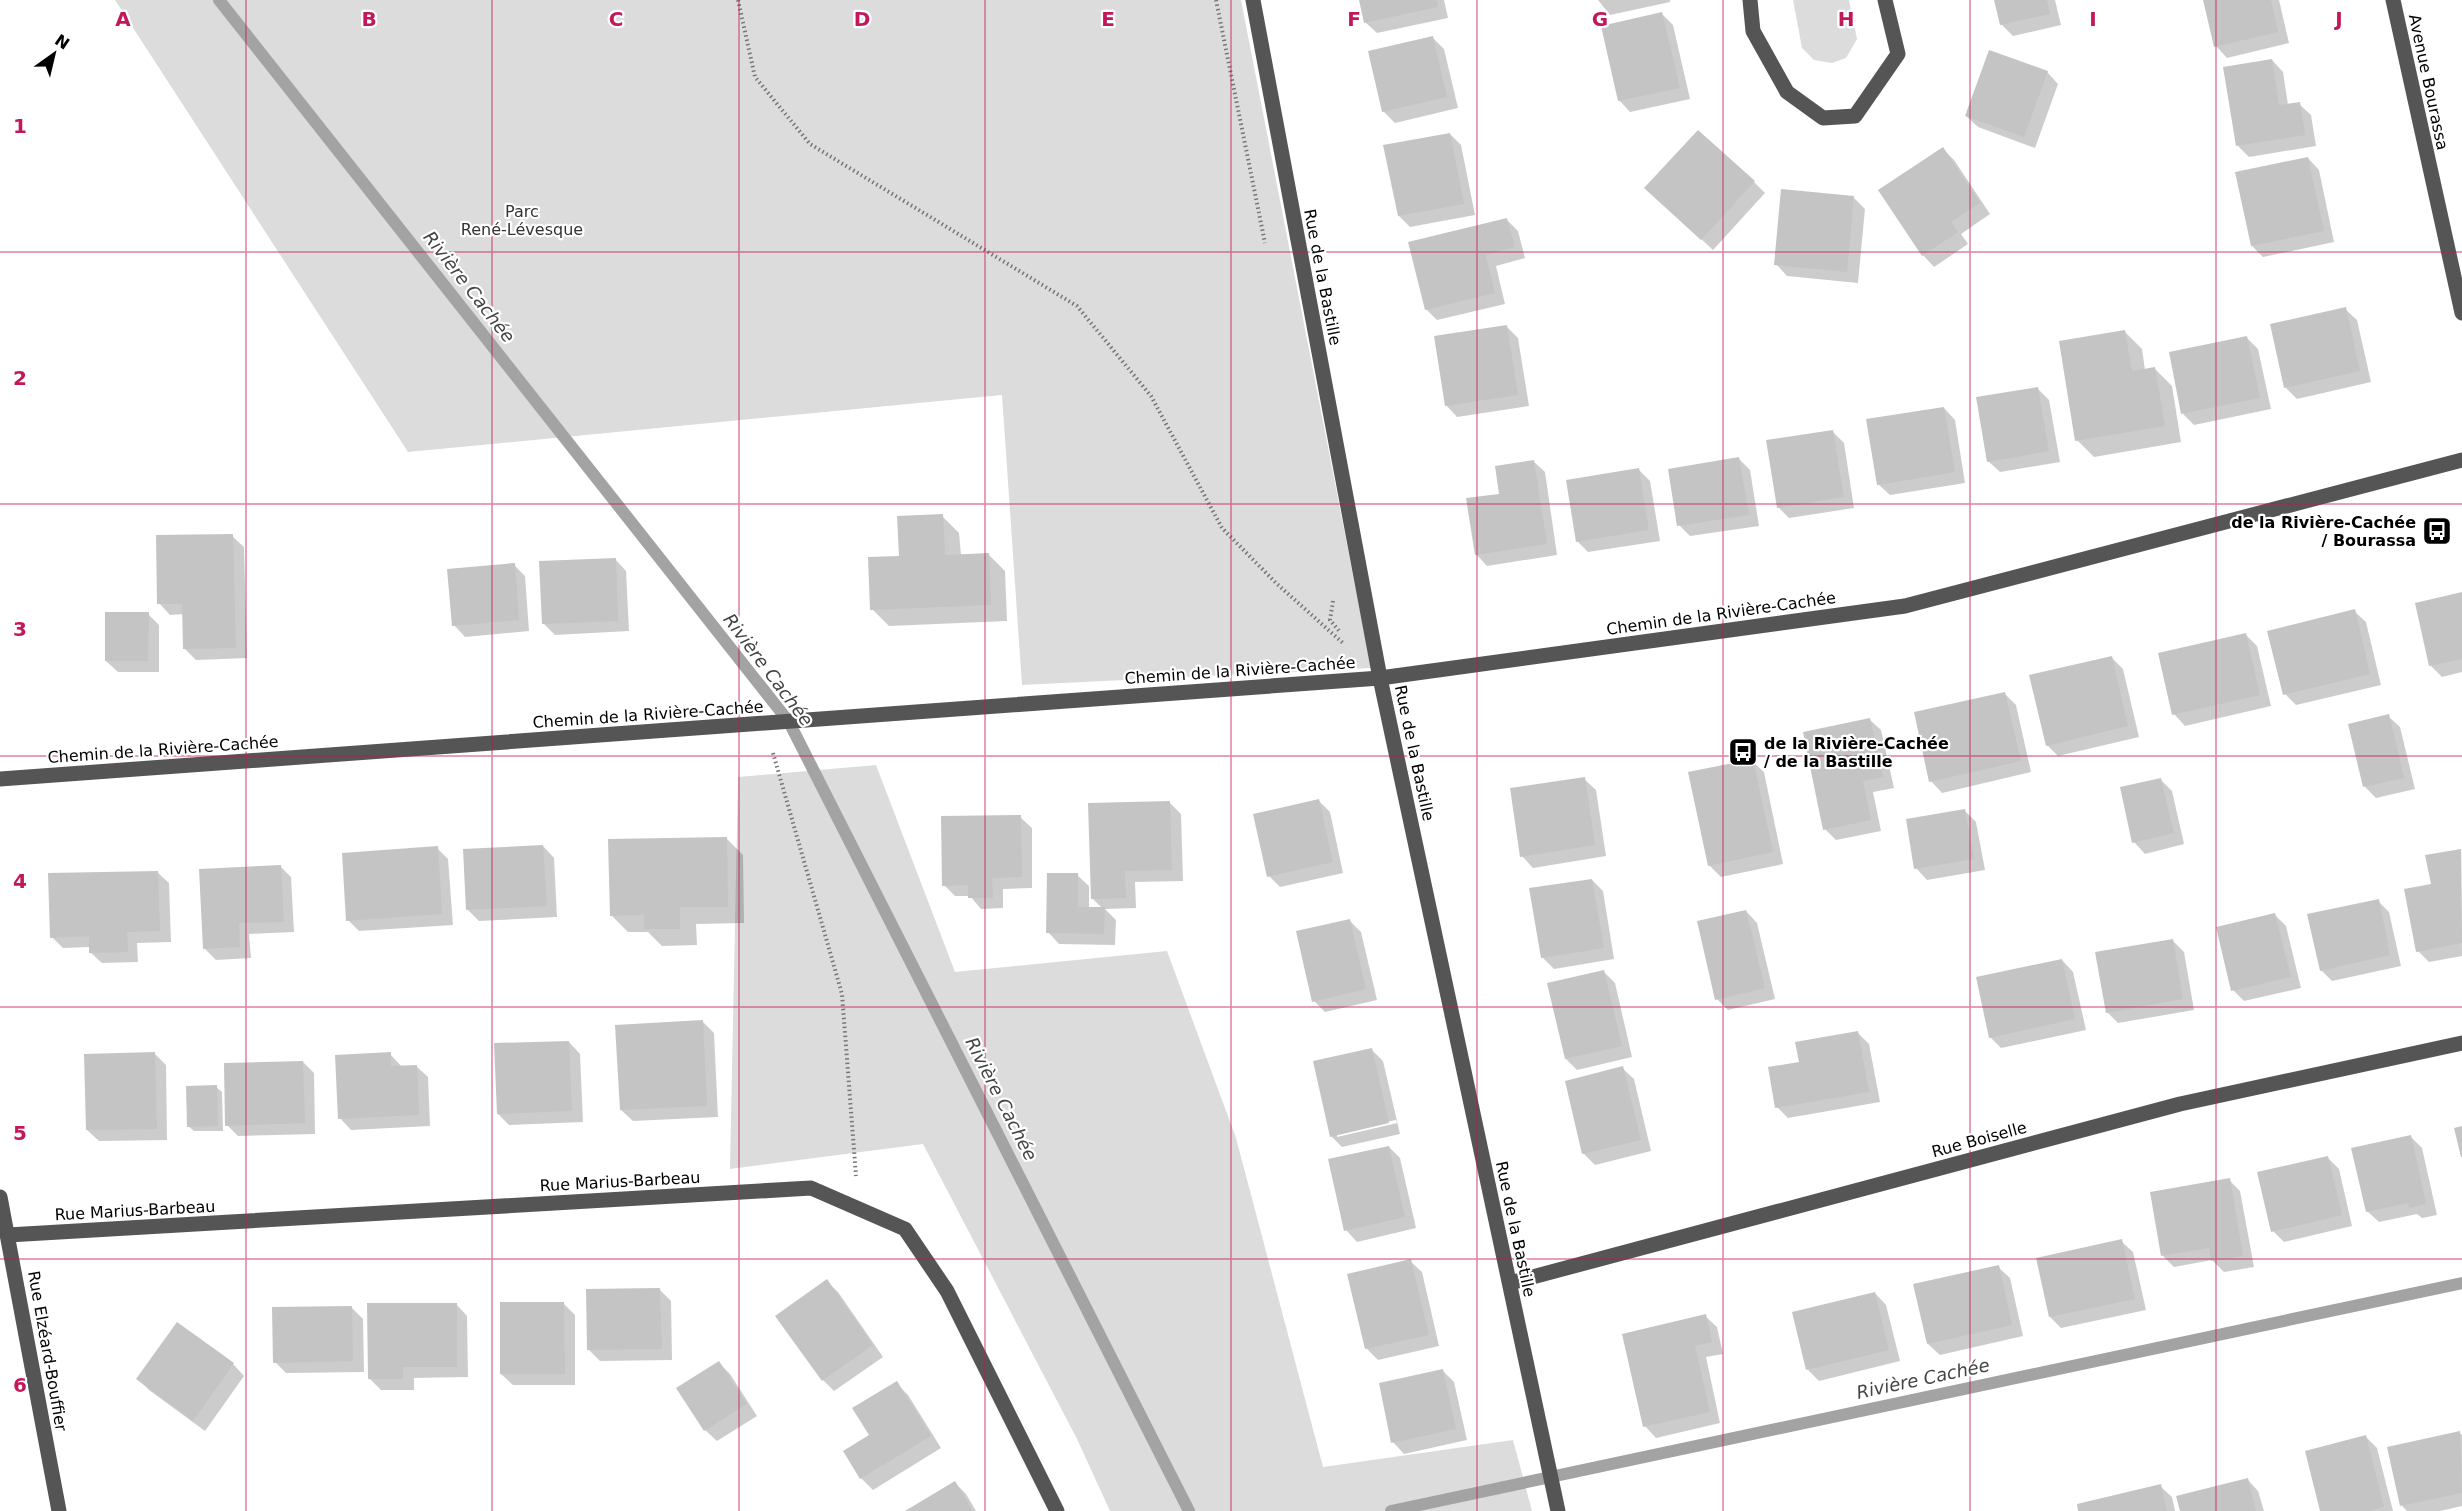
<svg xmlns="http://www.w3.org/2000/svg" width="2462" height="1511" font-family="'DejaVu Sans',sans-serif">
<rect width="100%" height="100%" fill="#fff"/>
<g fill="#dcdcdc">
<path d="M115,0H1241L1371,668L1022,685L1002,395L408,452Z"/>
<path d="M1793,0H1849L1857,39L1846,58L1832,63L1814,60L1802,48Z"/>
<path d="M876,765L955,972L1167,951L1236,1138L1323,1467L1513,1440L1532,1511H1110L1077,1439L923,1144L730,1169L738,777Z"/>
</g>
<g fill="#0003" fill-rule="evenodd">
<path d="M1360,0H1444L1448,18L1377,33L1365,22Z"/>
<path d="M1598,0H1670V2L1610,15Z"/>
<path d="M1996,0H2055L2061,25L2013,36L2001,24Z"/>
<path d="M2205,0H2279L2289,43L2227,58L2216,46Z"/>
<path d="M1662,14L1673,25L1690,99L1630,112L1619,100Z"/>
<path d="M1432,37L1444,49L1458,108L1395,123L1383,111Z"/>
<path d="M2272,60L2283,72L2288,105L2299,104L2311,115L2316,146L2249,157L2238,146Z"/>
<path d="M2047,72L2058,84L2035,148L1978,127L1966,116Z"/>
<path d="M1450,134L1461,145L1475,215L1410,227L1399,216Z"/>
<path d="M1943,149L1954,160L1990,214L1961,234L1968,244L1934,267L1923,255Z"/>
<path d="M2308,158L2319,170L2334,242L2263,257L2252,246Z"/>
<path d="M1754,182L1765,193L1713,250L1658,199Z"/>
<path d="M1854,198L1865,209L1858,283L1787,276L1776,264Z"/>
<path d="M1507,220L1518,231L1525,258L1496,266L1505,304L1437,320L1426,309Z"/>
<path d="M2345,309L2357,320L2371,382L2297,399L2286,388Z"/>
<path d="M1507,327L1518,338L1529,406L1457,417L1446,405Z"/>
<path d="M2125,332L2142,349L2145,370L2155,369L2172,386L2181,442L2094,457L2077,440Z"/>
<path d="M2247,338L2258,349L2271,409L2194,425L2183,414Z"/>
<path d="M2038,389L2049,400L2060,462L2000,472L1988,461Z"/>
<path d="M1944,408L1955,420L1965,483L1890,495L1878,484Z"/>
<path d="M1832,431L1844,443L1854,508L1789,518L1778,507Z"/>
<path d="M1739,459L1750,470L1759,526L1690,536L1679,525Z"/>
<path d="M1533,461L1545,472L1557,555L1487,566L1476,554L1501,495Z"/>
<path d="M1639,470L1650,481L1660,541L1588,552L1577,541Z"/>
<path d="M942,516L959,533L961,555L988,554L1005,571L1007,621L889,626L872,609L900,557Z"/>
<path d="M232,536L244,547L247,658L196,660L184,648V614L170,615L159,603Z"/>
<path d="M615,559L626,571L629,631L555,635L543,623Z"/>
<path d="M514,565L525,576L529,631L465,637L454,625Z"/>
<path d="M2462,593V672L2442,677L2431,666Z"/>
<path d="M2354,611L2366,622L2381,685L2296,705L2285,694Z"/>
<path d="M148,614L159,625V672H118L106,661Z"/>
<path d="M2246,635L2257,646L2271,706L2185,726L2174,714Z"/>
<path d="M2112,658L2123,669L2139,737L2058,756L2047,745Z"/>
<path d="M2004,693L2016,705L2031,772L1942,793L1931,781Z"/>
<path d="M2388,716L2400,727L2415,789L2376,798L2365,787Z"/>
<path d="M1869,719L1881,730L1894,788L1873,792L1881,831L1836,840L1825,829Z"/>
<path d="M1752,761L1764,772L1783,864L1721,877L1709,865Z"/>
<path d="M1584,779L1596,790L1606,856L1533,868L1522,856Z"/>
<path d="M2161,780L2172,791L2184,844L2145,854L2134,842Z"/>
<path d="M1319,801L1330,812L1343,873L1280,887L1269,876Z"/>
<path d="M1170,803L1181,814L1183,881L1135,882L1136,908L1105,909L1116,920L1115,945L1059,944L1048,932L1077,875L1089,886V909H1103L1092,898Z"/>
<path d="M1965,811L1976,822L1985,870L1927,880L1916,868Z"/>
<path d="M1020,817L1032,828V888L1003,889V908L981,909L970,896H955L944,885Z"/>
<path d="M726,838L743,855L744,923L696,924L697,945L662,946L648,932H628L611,915Z"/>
<path d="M543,846L554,858L557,917L479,921L468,910Z"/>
<path d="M437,848L448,859L453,925L359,931L348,920Z"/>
<path d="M2461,850L2462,956L2429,962L2418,951L2432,885Z"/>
<path d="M280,866L291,877L294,932L249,934L251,958L216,960L205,949Z"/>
<path d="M157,872L169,883L171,942L137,943L138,962L102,963L90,952V947L63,948L52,937Z"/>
<path d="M1592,880L1603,891L1614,959L1554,969L1542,957Z"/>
<path d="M2378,901L2389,912L2401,966L2332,981L2321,970Z"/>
<path d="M1746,911L1757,923L1775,999L1728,1010L1717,999Z"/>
<path d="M2275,915L2286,926L2301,988L2244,1001L2233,990Z"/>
<path d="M1350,921L1361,932L1377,1000L1325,1012L1314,1001Z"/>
<path d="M2172,940L2184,952L2194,1010L2118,1023L2107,1012Z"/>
<path d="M2062,960L2073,972L2086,1030L2001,1048L1990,1037Z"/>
<path d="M1604,972L1615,983L1632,1057L1577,1070L1566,1059Z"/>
<path d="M703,1022L714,1033L718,1117L633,1121L621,1110Z"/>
<path d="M1858,1033L1869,1044L1880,1102L1788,1118L1777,1107L1800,1063Z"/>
<path d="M569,1042L580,1054L583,1122L509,1125L498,1114Z"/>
<path d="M1372,1050L1383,1061L1400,1134L1342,1147L1331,1136ZM1396,1120L1397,1123L1337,1137V1133Z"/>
<path d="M154,1053L166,1065L167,1140L99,1141L87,1130Z"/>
<path d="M390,1054L402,1067L416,1066L428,1077L430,1126L351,1130L340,1118Z"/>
<path d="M303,1062L314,1073L315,1134L238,1136L227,1125Z"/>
<path d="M1622,1068L1634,1079L1651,1151L1595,1165L1583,1153Z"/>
<path d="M216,1087L222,1092L223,1131H194L188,1126Z"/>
<path d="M2410,1136L2422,1148L2437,1215L2422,1218L2417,1214L2379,1222L2367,1211Z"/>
<path d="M1389,1147L1400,1158L1416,1228L1357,1242L1346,1230Z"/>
<path d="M2327,1157L2339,1169L2352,1226L2284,1242L2273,1231Z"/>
<path d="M2229,1180L2240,1191L2254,1267L2224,1272L2212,1260L2174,1267L2163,1256L2151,1193Z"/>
<path d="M2121,1241L2133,1252L2146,1310L2061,1328L2050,1317Z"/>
<path d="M1410,1261L1422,1272L1439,1346L1378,1360L1367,1349L1349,1276Z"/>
<path d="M1998,1267L2010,1278L2023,1336L1940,1355L1928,1344Z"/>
<path d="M826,1281L838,1292L883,1357L834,1391L823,1380Z"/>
<path d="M659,1289L671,1301L672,1360L600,1361L589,1350Z"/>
<path d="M1875,1293L1886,1305L1900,1361L1819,1381L1808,1370Z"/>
<path d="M563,1303L575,1315V1385H513L501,1374Z"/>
<path d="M456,1304L467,1316L468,1377L414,1378V1390H381L370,1379Z"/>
<path d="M351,1307L363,1319L364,1372L286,1373L275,1362Z"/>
<path d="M1705,1316L1717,1327L1723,1354L1706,1357L1720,1423L1656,1438L1645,1426Z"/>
<path d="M177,1324L233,1364L244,1376L205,1431L149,1390L138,1379Z"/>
<path d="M719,1363L730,1374L757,1416L717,1441L705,1430Z"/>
<path d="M1443,1371L1454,1382L1467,1440L1404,1454L1393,1442Z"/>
<path d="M896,1383L908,1395L941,1448L873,1490L861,1478L845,1451L871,1436Z"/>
<path d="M2460,1433L2462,1435V1506L2440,1511H2407L2402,1506Z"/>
<path d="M2366,1437L2377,1448L2393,1511H2322Z"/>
<path d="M2247,1479L2258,1491L2264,1511H2181Z"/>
<path d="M955,1483L966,1494L976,1511H910Z"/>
<path d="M2160,1486L2172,1497L2175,1511H2080Z"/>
</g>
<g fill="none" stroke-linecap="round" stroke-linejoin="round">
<g stroke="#a3a3a3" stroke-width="12">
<path d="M219,0L789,722L1189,1511"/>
<path d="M1391,1511L2462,1283"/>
</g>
</g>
<g fill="#c4c4c4">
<path d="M1359,0H1436L1438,7L1364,23Z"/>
<path d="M1994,0H2047L2050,14L2000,25Z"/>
<path d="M2203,0H2271L2278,32L2214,47Z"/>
<path d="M1662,12L1680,88L1618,101L1601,26Z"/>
<path d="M1433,36L1447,97L1382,112L1368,51Z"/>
<path d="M1989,50L2048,71L2024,137L1965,116Z"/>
<path d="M2272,59L2279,105L2300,102L2305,135L2236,146L2223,67Z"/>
<path d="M1698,130L1755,181L1701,240L1644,188Z"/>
<path d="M1450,133L1464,204L1398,216L1383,145Z"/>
<path d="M1943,147L1980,203L1951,222L1958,232L1922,256L1878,190Z"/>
<path d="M2308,157L2324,231L2251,246L2235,172Z"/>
<path d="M1781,189L1854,196L1847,272L1774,265Z"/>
<path d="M1507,218L1515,247L1486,255L1495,293L1425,310L1408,242Z"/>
<path d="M2346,307L2360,371L2284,388L2270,324Z"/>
<path d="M1507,325L1518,395L1445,406L1434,336Z"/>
<path d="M2125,330L2132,371L2155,367L2165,426L2075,441L2059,341Z"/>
<path d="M2247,336L2260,398L2181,414L2169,352Z"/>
<path d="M2038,387L2049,451L1987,462L1976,397Z"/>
<path d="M1944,407L1955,472L1877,485L1866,419Z"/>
<path d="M1833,430L1844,497L1777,508L1766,440Z"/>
<path d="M1739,457L1749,515L1677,526L1668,469Z"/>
<path d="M1534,460L1547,544L1475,555L1466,498L1499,494L1495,466Z"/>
<path d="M1639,468L1649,530L1576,542L1566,480Z"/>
<path d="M943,514L945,555L989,553L991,605L870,610L868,557L899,556L897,516Z"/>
<path d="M233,534L236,648L183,649L182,604H157L156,535Z"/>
<path d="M616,558L618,621L542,624L539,561Z"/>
<path d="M515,563L519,620L452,626L447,569Z"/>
<path d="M2462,592V659L2429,666L2415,603Z"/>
<path d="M2355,609L2370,674L2283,695L2267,631Z"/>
<path d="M105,612H149L148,661H105Z"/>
<path d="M2246,633L2260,695L2172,715L2158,653Z"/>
<path d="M2112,656L2128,726L2046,746L2029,675Z"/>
<path d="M2005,692L2021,761L1929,782L1914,712Z"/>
<path d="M2389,714L2404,778L2363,787L2348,724Z"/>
<path d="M1870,718L1883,777L1863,781L1871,820L1823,830L1803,732Z"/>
<path d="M1753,759L1773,852L1708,866L1688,772Z"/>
<path d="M1585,777L1595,845L1520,857L1510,788Z"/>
<path d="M2161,778L2174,833L2132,843L2120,787Z"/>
<path d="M1319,799L1333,862L1267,877L1253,814Z"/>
<path d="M1170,801L1172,870L1125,871L1126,898L1091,899L1088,803Z"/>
<path d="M1965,809L1974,859L1914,869L1906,819Z"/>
<path d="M1021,815L1022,877L992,878L993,898H968V885L942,886L941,816Z"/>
<path d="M727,837L728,907H680V929H644V915L610,916L608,839Z"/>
<path d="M543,845L547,906L466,910L463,849Z"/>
<path d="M438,846L442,914L346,921L342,853Z"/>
<path d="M2461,849L2462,943L2416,952L2404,889L2431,884L2425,855Z"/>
<path d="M281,865L284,922L239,923L240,947L203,949L199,869Z"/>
<path d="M158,871L160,931L127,932L128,952L89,953V936L50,938L48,873Z"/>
<path d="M1047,873H1078V907H1105L1104,934L1046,933Z"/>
<path d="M1592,879L1604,948L1541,958L1529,888Z"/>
<path d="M2379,899L2390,955L2320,971L2307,914Z"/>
<path d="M1746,910L1765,988L1715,1000L1697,921Z"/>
<path d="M2275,913L2291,977L2231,991L2216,927Z"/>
<path d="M1350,919L1366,989L1312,1002L1296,931Z"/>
<path d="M2173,939L2183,999L2106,1013L2095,952Z"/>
<path d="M2062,959L2075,1019L1989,1038L1976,977Z"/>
<path d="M1604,970L1622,1046L1565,1059L1547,983Z"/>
<path d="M703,1020L707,1106L620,1110L615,1025Z"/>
<path d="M1858,1031L1869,1092L1775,1108L1768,1067L1799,1062L1795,1042Z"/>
<path d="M569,1041L572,1111L497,1114L494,1043Z"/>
<path d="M1372,1048L1389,1123L1330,1137L1313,1061Z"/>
<path d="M155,1052L157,1129L86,1130L84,1054Z"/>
<path d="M391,1052V1066L417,1065L419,1115L338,1119L335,1055Z"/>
<path d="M303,1061L305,1123L225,1126L224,1063Z"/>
<path d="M1623,1066L1641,1140L1582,1154L1565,1081Z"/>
<path d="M217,1085L218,1126L187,1127L186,1086Z"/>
<path d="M2462,1126V1157H2461L2454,1128Z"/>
<path d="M2411,1135L2426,1204L2409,1208L2408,1203L2366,1212L2351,1148Z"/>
<path d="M1389,1146L1405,1217L1344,1231L1328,1159Z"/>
<path d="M2328,1156L2342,1215L2271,1232L2257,1172Z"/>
<path d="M2230,1178L2243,1256L2211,1261L2209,1248L2161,1256L2150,1192Z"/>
<path d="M2122,1239L2135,1299L2049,1317L2036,1258Z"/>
<path d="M1411,1259L1429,1335L1365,1349L1347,1274Z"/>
<path d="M1999,1265L2012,1325L1927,1344L1913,1284Z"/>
<path d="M827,1279L873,1345L822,1381L775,1316Z"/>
<path d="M660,1288L662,1349L587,1350L586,1289Z"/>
<path d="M1875,1292L1889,1350L1806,1370L1792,1312Z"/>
<path d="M500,1302H564L565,1374H500Z"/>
<path d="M367,1303H457V1367H403V1379H368Z"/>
<path d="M352,1306L353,1361L273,1363L272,1307Z"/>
<path d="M1706,1314L1712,1342L1695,1346L1710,1412L1643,1427L1622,1334Z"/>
<path d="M177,1322L234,1363L193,1421L136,1379Z"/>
<path d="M719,1361L747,1404L704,1431L676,1388Z"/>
<path d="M1443,1369L1456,1429L1391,1443L1379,1383Z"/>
<path d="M897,1381L931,1436L860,1479L843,1451L869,1435L852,1408Z"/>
<path d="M2460,1431L2462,1493L2400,1506L2387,1447Z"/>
<path d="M2366,1435L2384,1507L2370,1511H2320L2305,1451Z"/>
<path d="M2248,1478L2256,1511H2180L2176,1496Z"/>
<path d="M955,1481L973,1511H905Z"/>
<path d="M2161,1484L2167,1511H2078L2077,1504Z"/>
</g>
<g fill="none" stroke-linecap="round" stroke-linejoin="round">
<g stroke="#777" stroke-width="4" stroke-dasharray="1.5 3" stroke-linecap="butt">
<path d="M738,0L755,77L810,144L1077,306L1151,396L1222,528L1276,583L1343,643"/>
<path d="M1216,0L1265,243"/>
<path d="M1333,601L1330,620L1340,632"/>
<path d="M773,753L842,994L856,1176"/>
</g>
<g stroke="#555" stroke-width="15">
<path d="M1253,0L1380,678L1558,1511"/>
<path d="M1750,0L1753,31L1787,92L1823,118L1855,116L1898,54L1885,0"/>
<path d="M2393,0L2462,313"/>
<path d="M0,779L1380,678L1905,606L2462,460"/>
<path d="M0,1197L59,1511"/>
<path d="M8,1235L811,1188L905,1229L947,1291L1057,1511"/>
<path d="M1510,1283L2180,1104L2462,1043"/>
</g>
</g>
<path fill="none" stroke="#c2185b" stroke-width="1.5" stroke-opacity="0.55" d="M246,0V1511M492,0V1511M739,0V1511M985,0V1511M1231,0V1511M1477,0V1511M1723,0V1511M1970,0V1511M2216,0V1511M0,252H2462M0,504H2462M0,756H2462M0,1007H2462M0,1259H2462"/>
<defs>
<g id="bus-square" transform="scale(1.5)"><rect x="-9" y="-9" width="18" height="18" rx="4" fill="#000" stroke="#fff"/><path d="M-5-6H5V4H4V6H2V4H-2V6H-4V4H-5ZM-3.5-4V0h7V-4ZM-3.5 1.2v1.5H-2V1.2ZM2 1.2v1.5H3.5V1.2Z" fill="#fff"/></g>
</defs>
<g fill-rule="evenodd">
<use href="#bus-square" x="2437" y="531"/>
<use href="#bus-square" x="1743" y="752"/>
</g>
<g text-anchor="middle" stroke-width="4.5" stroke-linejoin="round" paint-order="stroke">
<g font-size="16" fill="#000" stroke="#fff">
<text transform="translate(2429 82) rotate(78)" y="6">Avenue Bourassa</text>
<text transform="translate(1323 277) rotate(79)" y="6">Rue de la Bastille</text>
<text transform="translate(1721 613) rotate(-8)" y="6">Chemin de la Rivière-Cachée</text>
<text transform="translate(1240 670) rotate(-4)" y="6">Chemin de la Rivière-Cachée</text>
<text transform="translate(648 714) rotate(-4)" y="6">Chemin de la Rivière-Cachée</text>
<text transform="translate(163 749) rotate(-4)" y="6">Chemin de la Rivière-Cachée</text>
<text transform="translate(1415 753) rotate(78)" y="6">Rue de la Bastille</text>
<text transform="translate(1979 1139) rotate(-15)" y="6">Rue Boiselle</text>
<text transform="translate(620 1181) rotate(-3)" y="6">Rue Marius-Barbeau</text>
<text transform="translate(135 1210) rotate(-3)" y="6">Rue Marius-Barbeau</text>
<text transform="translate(1516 1229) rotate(78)" y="6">Rue de la Bastille</text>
<text transform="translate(48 1351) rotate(80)" y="6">Rue Elzéard-Bouffier</text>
</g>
<g font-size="16" fill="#333" stroke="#fff">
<text x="522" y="217">Parc<tspan x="522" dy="18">René-Lévesque</tspan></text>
</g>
<g font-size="16" font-weight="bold" fill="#000" stroke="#fff" text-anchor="end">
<text x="2416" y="528">de la Rivière-Cachée<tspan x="2416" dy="18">/ Bourassa</tspan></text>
<text x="1764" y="749" text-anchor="start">de la Rivière-Cachée<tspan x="1764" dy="18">/ de la Bastille</tspan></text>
</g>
<g font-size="18" font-style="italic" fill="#444" stroke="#fff">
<text transform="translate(469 287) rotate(52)" y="6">Rivière Cachée</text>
<text transform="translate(768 670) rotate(53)" y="6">Rivière Cachée</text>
<text transform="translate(1001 1099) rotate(63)" y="6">Rivière Cachée</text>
<text transform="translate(1923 1379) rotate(-12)" y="6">Rivière Cachée</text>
</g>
</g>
<g font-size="20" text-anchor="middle" font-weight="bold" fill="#c2185b" stroke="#fff" stroke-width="4.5" stroke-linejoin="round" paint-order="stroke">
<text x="123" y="26">A</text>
<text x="369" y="26">B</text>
<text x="616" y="26">C</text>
<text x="862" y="26">D</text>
<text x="1108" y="26">E</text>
<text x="1354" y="26">F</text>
<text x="1600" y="26">G</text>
<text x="1846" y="26">H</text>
<text x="2093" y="26">I</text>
<text x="2339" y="26">J</text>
<text x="20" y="133">1</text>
<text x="20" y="385">2</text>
<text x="20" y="636">3</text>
<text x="20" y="888">4</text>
<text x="20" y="1140">5</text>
<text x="20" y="1392">6</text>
</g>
<g transform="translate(54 54) rotate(34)" stroke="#ffffff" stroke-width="4.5" paint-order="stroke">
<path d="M0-4.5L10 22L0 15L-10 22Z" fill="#000000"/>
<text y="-9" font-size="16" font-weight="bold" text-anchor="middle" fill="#000000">N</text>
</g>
</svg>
